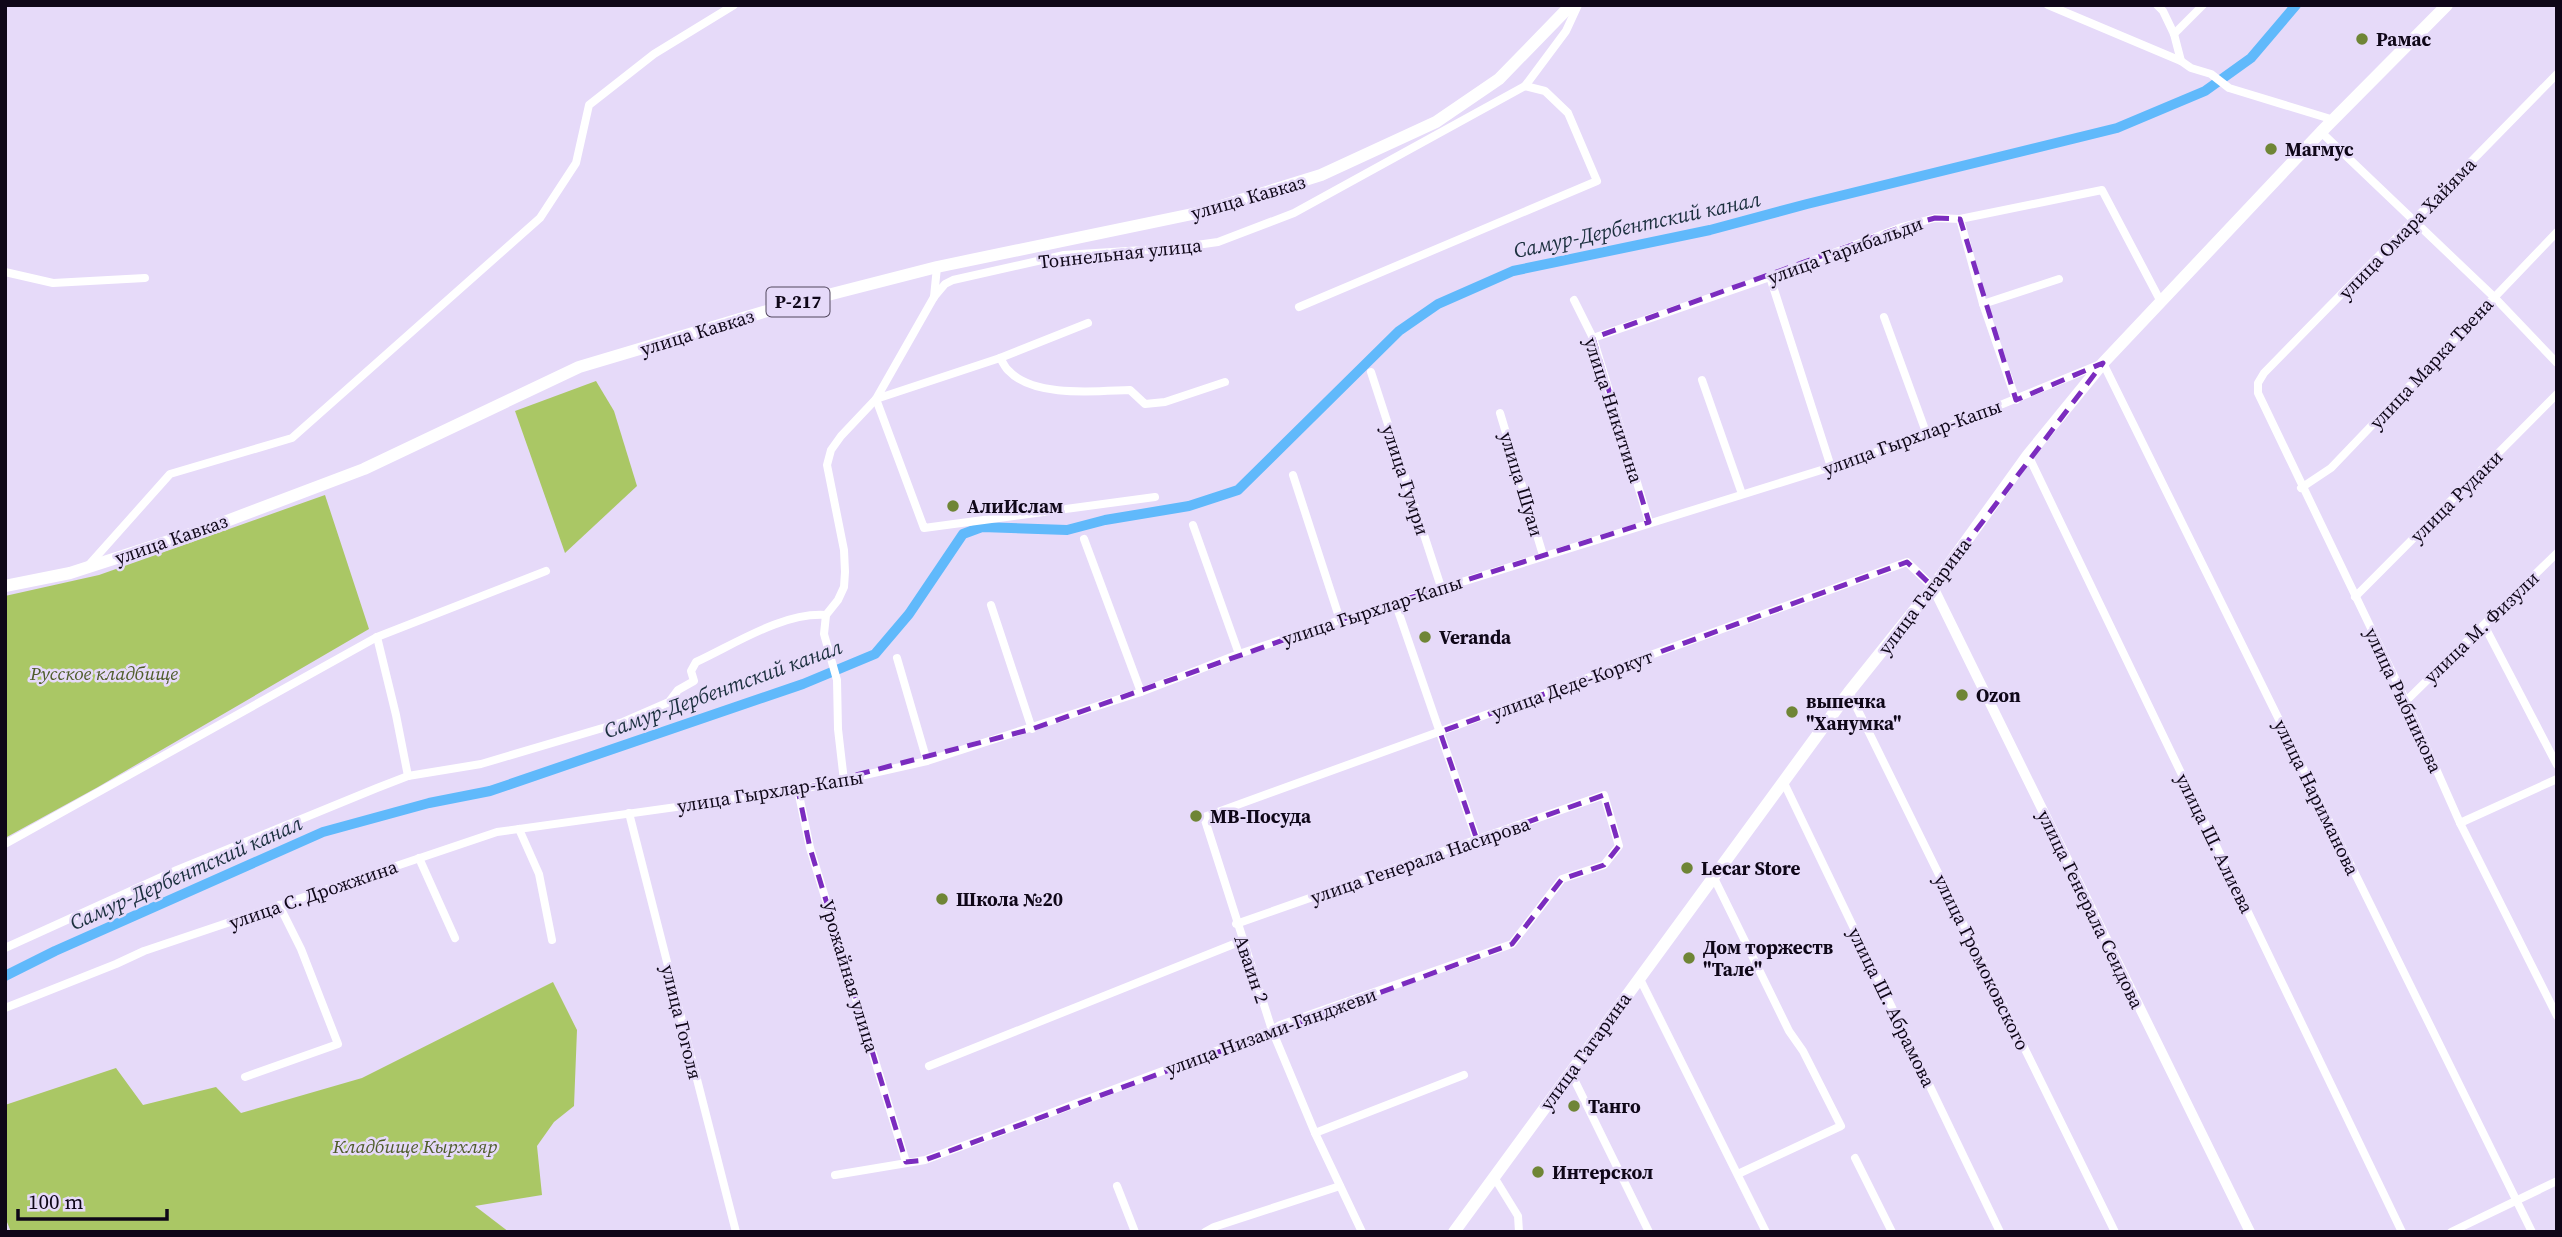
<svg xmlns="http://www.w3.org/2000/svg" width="2562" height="1237" font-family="'Source Serif 4',serif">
<rect width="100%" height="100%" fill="#e6daf9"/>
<g fill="#aac765">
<path d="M596,381L614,411L637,486L565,553L515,411Z"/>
<path d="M325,495L369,629L98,787L5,838V596L99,575Z"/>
<path d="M553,982L577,1030L574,1106L554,1122L537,1146L542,1195L475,1206L509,1232H11L5,1217V1105L116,1068L143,1105L216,1087L241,1113L362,1078Z"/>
</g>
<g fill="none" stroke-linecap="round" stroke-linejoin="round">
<path stroke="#60b9fb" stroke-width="10" d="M5,976L55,951L323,832L429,803L490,791L803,684L875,654L909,614L963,534L982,527L1067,530L1105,520L1189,506L1238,490L1399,331L1438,304L1513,271L1710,230L1807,204L2117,128L2205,91L2251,58L2296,5"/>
<g stroke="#fff" stroke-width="8">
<path d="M2048,5L2181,61"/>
<path d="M2157,5L2163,11L2174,34L2181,61L2191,68L2211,74L2229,88L2334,120"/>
<path d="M2174,34L2203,5"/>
<path d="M2557,74L2264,373L2258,383V393L2406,701L2460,823L2557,1016"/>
<path d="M1525,86L1566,31L1578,5"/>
<path d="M2321,132L2494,297L2557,363"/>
<path d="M1960,219L1983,304L2016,400"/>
<path d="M5,272L53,283L145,278"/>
<path d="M1770,277L1831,467"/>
<path d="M934,297L937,267"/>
<path d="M1574,300L1593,338L1649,522"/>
<path d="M1983,304L2059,279"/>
<path d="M1884,317L1927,435"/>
<path d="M1593,338L1770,277L1902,227L1935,218L1960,219L2102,190L2161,302"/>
<path d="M1000,358C1003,362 1005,368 1009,371C1034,398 1097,391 1130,390L1145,404L1165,402L1225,382"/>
<path d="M1371,372L1441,587"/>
<path d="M1702,380L1742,494"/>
<path d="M1500,413L1543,555"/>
<path d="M2028,455L2402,1232"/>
<path d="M1293,475L1340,620"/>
<path d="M2301,488L2331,468L2557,232"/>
<path d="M1155,497L924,528L876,399L934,297L945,284L953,280L1064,255L1175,248L1218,242L1294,213L1525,86L1545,91L1568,113L1597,181L1299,307"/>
<path d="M1193,525L1239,654"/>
<path d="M1084,539L1141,692"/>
<path d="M88,566L170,474L292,438L540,218L576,163L589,105L654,54L734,5"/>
<path d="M2355,597L2557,394"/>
<path d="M1395,602L1477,840"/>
<path d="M991,605L1032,729"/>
<path d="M2484,625L2557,765"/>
<path d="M377,637L396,715L408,776"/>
<path d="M897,658L927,761"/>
<path d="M1849,692L2115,1232"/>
<path d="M2406,701L2557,553"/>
<path d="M844,781L838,729L837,680L824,634L826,615L838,600L844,587L845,572L844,550L827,465L831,450L841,436L876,399L1000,358L1088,323"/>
<path d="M1784,783L2000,1232"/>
<path d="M798,790L810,848L906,1162"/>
<path d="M629,813L736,1232"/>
<path d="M2460,823L2557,779"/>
<path d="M519,829L539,874L552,940"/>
<path d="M5,844L377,637L546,571"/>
<path d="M419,858L455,938"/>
<path d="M1714,878L1789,1031L1803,1051L1841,1126L1738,1174"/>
<path d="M5,948L177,870L377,788L408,776L481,764L623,722L669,702L678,690L694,681L691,671L696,662C735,644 783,612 826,615"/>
<path d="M1639,977L1766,1232"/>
<path d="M5,1008L116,964L144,951L497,832L798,790L927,761L1141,692L1239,654L1340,620L1831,467L1927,435L2103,363L2532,1232"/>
<path d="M929,1066L1244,940"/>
<path d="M1570,1071L1649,1232"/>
<path d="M245,1077L338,1044L301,949L279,905"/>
<path d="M1315,1133L1464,1075"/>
<path d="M1855,1158L1892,1232"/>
<path d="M835,1175L925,1160L1272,1030L1280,1025L1512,944L1562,879L1604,865L1619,846L1604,795L1236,924"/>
<path d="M1494,1177L1518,1216L1519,1232"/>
<path d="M1117,1186L1135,1232"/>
<path d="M1205,1232L1214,1227L1340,1186"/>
<path d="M1362,1232L1315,1133L1272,1030L1204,817L1907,562L1933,587"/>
<path d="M2451,1232L2557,1181"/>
</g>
<path stroke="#fff" stroke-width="10" d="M1933,587L2250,1232"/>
<path stroke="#fff" stroke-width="12" d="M1454,1232L1849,692L1933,587L2028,455L2103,363L2321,132L2447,5"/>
<path stroke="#fff" stroke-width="12" d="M5,586L70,573L203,530L364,469L579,367L777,308L937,267L1202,212L1321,175L1436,122L1499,79L1571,5"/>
</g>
<path fill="none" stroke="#7b2cbf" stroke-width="5" stroke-dasharray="14 9" stroke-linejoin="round" d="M1935,218L1960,219L2016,400L2103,363L1933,587L1907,562L1440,732L1477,840L1604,795L1619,846L1604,865L1562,879L1512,944L925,1160L906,1162L810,848L798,790L1032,729L1340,620L1649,522L1593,338L1902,227Z"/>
<g fill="#6f8536" stroke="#e6daf9" stroke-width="2.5">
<circle cx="2362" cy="39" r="7"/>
<circle cx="2271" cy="149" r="7"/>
<circle cx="953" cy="506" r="7"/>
<circle cx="1425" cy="637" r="7"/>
<circle cx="1962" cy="695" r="7"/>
<circle cx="1792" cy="712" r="7"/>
<circle cx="1196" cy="816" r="7"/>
<circle cx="1687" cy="868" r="7"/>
<circle cx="942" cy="899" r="7"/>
<circle cx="1689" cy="958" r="7"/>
<circle cx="1574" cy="1106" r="7"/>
<circle cx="1538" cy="1172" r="7"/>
</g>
<g text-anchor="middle" stroke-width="5" stroke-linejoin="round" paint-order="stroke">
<rect fill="#e6daf9" stroke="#50465c" stroke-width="2" x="766.5" y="287.5" width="63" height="29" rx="5"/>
<g font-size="18" font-weight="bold" fill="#0f0718">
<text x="798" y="308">Р-217</text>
</g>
<g font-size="19" font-weight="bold" fill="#0f0718" stroke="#e6daf9" text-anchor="start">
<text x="2376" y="46">Рамас</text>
<text x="2285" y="156">Магмус</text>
<text x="967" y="513">АлиИслам</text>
<text x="1439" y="644">Veranda</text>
<text x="1976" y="702">Ozon</text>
<text x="1806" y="708">выпечка<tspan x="1806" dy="22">"Ханумка"</tspan></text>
<text x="1210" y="823">МВ-Посуда</text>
<text x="1701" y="875">Lecar Store</text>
<text x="956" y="906">Школа №20</text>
<text x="1703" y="954">Дом торжеств<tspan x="1703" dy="22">"Тале"</tspan></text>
<text x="1588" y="1113">Танго</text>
<text x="1552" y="1179">Интерскол</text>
</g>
<g font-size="19" fill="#0f0718" stroke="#e6daf9">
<text transform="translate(1248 197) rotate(-16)" y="7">улица Кавказ</text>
<text transform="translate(2407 228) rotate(-46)" y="7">улица Омара Хайяма</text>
<text transform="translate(1845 250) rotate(-20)" y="7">улица Гарибальди</text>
<text transform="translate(1120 253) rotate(-6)" y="7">Тоннельная улица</text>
<text transform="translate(697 332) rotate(-17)" y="7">улица Кавказ</text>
<text transform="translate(2431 363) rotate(-47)" y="7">улица Марка Твена</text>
<text transform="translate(1614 410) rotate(72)" y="7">улица Никитина</text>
<text transform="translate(1912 437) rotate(-20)" y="7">улица Гырхлар-Капы</text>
<text transform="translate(1406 480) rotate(72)" y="7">улица Гумри</text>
<text transform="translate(1522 484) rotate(73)" y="7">улица Шуаи</text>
<text transform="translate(2456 496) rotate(-45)" y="7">улица Рудаки</text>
<text transform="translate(171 539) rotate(-19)" y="7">улица Кавказ</text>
<text transform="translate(1924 596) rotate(-53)" y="7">улица Гагарина</text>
<text transform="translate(1372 610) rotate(-18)" y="7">улица Гырхлар-Капы</text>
<text transform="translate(2481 627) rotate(-44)" y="7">улица М. Физули</text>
<text transform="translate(1572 684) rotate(-20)" y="7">улица Деде-Коркут</text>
<text transform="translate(2404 700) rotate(65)" y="7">улица Рыбникова</text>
<text transform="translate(770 791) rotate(-9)" y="7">улица Гырхлар-Капы</text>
<text transform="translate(2317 797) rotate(64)" y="7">улица Нариманова</text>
<text transform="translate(2215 843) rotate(64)" y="7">улица Ш. Алиева</text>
<text transform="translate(1420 860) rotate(-19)" y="7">улица Генерала Насирова</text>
<text transform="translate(313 894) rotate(-19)" y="7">улица С. Дрожжина</text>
<text transform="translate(2091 909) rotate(64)" y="7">улица Генерала Сеидова</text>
<text transform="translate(1982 962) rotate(64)" y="7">улица Громоковского</text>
<text transform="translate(1252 969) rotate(71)" y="7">Аваин 2</text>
<text transform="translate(850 976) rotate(73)" y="7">Урожайная улица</text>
<text transform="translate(1892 1007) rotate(64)" y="7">улица Ш. Абрамова</text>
<text transform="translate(682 1022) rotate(76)" y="7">улица Гоголя</text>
<text transform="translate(1271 1031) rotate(-20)" y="7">улица Низами-Гянджеви</text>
<text transform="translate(1585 1051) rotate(-54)" y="7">улица Гагарина</text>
</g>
<g font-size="19" font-style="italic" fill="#4e5c2a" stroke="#e6daf9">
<text x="104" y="680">Русское кладбище</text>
<text x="415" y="1153">Кладбище Кырхляр</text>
</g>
<g font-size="21" font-style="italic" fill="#1b2f3e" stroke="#e6daf9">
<text transform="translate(1637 225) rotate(-12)" y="7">Самур-Дербентский канал</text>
<text transform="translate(723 689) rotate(-20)" y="7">Самур-Дербентский канал</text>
<text transform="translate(186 873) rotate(-24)" y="7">Самур-Дербентский канал</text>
</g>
</g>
<rect width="2562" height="1237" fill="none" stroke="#0f0718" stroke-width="14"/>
<path d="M18 1209v10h149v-10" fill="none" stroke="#0f0718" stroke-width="3.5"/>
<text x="28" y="1209" font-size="21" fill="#0f0718" stroke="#e6daf9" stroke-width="5" paint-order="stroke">100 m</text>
</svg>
